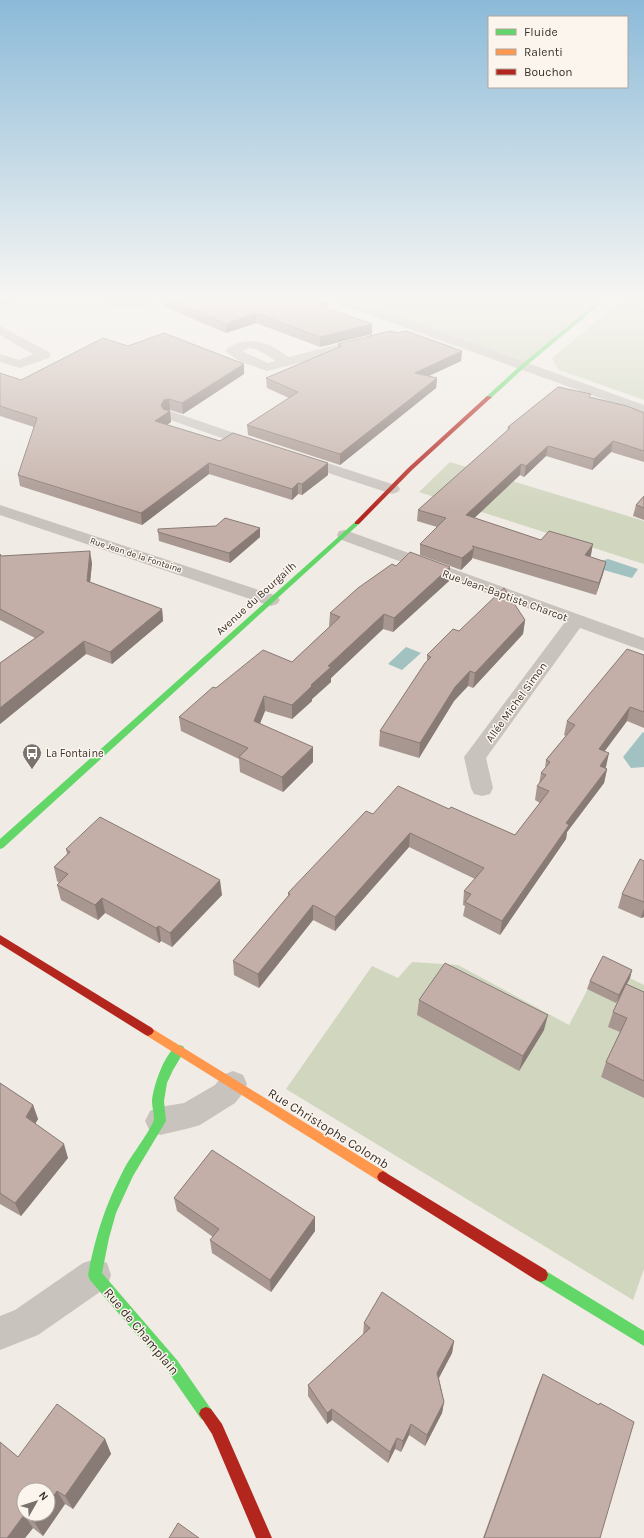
<svg xmlns="http://www.w3.org/2000/svg" width="644" height="1538" font-family="Karla,sans-serif">
<rect width="100%" height="100%" fill="#f0ebe5"/>
<g fill="#d1d6bf">
<path d="M341,300H603L524,365Z"/>
<path d="M622,300H644V400L559,370L552,358Z"/>
<path d="M450,462L644,521V564L419,492Z"/>
<path d="M412,962L458,965L569,1025L601,964L644,985V1269L633,1300L286,1089L372,966L398,978Z"/>
</g>
<g fill="#a1c2c1">
<path d="M608,559L638,569L632,578L600,569L597,562Z"/>
<path d="M406,647L421,653L402,670L388,664Z"/>
<path d="M643,732L644,733V767L631,768L623,757Z"/>
</g>
<g fill="none" stroke-linecap="round" stroke-linejoin="round">
<g fill="#c9c3be" fill-rule="evenodd">
<path d="M102,300L126,301L151,300C143,311 110,311 102,300Z"/>
<path d="M335,300H352L644,405V414L337,303Z"/>
<path d="M0,326L49,352L51,355L49,358L20,368L0,362V354L19,360L33,354L0,335Z"/>
<path d="M363,338L368,339L369,342L368,345L267,371L239,361L225,351C228,347 234,344 239,343C259,337 273,346 289,357ZM249,348L256,349L276,361L268,363L242,351Z"/>
<path d="M170,411L263,443L266,446L263,449L258,451L253,449L165,418L163,415L165,412Z"/>
<path d="M300,454L398,486L400,489L398,492L392,494L386,492L295,462L292,459L295,456Z"/>
<path d="M0,505L277,596L280,600L277,604L271,606L265,604L0,515Z"/>
<path d="M345,530L644,638V651L580,628L486,758L493,788L490,794L482,796L474,794L471,788L464,757L565,622L339,539L337,535L339,531Z"/>
<path d="M233,1071L243,1075L247,1084L243,1093L235,1103L200,1125L190,1128L160,1135L150,1131L145,1121L150,1111L160,1107L184,1103L215,1085L223,1075Z"/>
<path d="M95,1259L107,1263L111,1275L107,1287L38,1335L0,1350V1316L15,1310L83,1263Z"/>
</g>
<g fill="#63d668" fill-rule="evenodd">
<path d="M600,300H605L526,366L491,398H487V396L522,364Z"/>
<path d="M357,521L359,522V524L3,848L0,849V839L355,522Z"/>
<path d="M179,1045L183,1046L185,1050L173,1070L167,1083L164,1101L166,1121L133,1176L116,1213L109,1238L102,1273L177,1360L211,1409L213,1414L211,1419L206,1421L201,1419L167,1370L90,1280L88,1275C96,1234 105,1206 124,1169C129,1159 153,1127 154,1119C154,1113 152,1107 152,1101C153,1087 165,1050 179,1045Z"/>
<path d="M541,1268L644,1331V1346L536,1280L534,1275L536,1270Z"/>
</g>
<path fill="#ff974d" fill-rule="evenodd" d="M148,1026L387,1173L389,1177L387,1181L383,1183L379,1181L144,1034L142,1031L144,1028Z"/>
<g fill="#b3261e" fill-rule="evenodd">
<path d="M487,396L492,397L412,470L359,524H355V522L408,468Z"/>
<path d="M0,935L152,1028L154,1031L152,1034L148,1036L144,1034L0,944Z"/>
<path d="M383,1171L546,1270L548,1275L546,1280L541,1282L536,1280L379,1181L377,1177L379,1173Z"/>
<path d="M206,1407L211,1409L222,1424L272,1538H256L212,1434L199,1414L201,1409Z"/>
</g>
</g>
<g fill="#a89690">
<path d="M163,300H326L328,301V308L372,334L320,347L256,323L226,333L163,306Z"/>
<path d="M397,333L462,351L461,361L428,376L437,378L436,388L340,465L248,435L247,425L289,398L267,388L266,378L338,348V344Z"/>
<path d="M128,346L244,364V374L183,414L170,410H167L170,411L171,422L167,425L220,441L328,463V475L302,495L298,494L292,500L209,474L142,525L20,486L18,475L34,427L0,416V373L21,380Z"/>
<path d="M591,397L644,413V462L611,452L592,470L546,456L524,477L520,475L474,518L541,540L591,555L590,557L606,562L603,574L596,595L472,558V559L461,570L420,555V544L437,527L417,521L418,510L507,431L508,427Z"/>
<path d="M644,496V520L633,516L636,505Z"/>
<path d="M260,528V537L230,563L159,541L158,532Z"/>
<path d="M0,554L1,556L92,563L90,582L162,609L163,621L112,664L86,654L0,724V663L35,638L0,620Z"/>
<path d="M449,581L393,632L383,629L331,678V682L312,699V701L292,719L265,711L260,723L313,762L283,792L240,772L239,759L181,731L179,717L216,688L292,662L329,627L330,613Z"/>
<path d="M525,620L523,634L473,688L468,686L454,701L419,758L379,746L380,731L427,661V655L459,631Z"/>
<path d="M644,655V728L627,721L604,751L606,767L605,768L607,769L604,783L567,832L566,839L500,935L463,916L465,906L463,905L464,891L475,879L409,847L335,931L313,920L259,988L234,975L233,961L288,896V893L373,814L449,809L515,835L540,803L535,800L537,786L539,784L541,773L545,769L546,760L566,736L564,735L567,721Z"/>
<path d="M66,849L222,895L172,947L161,941L159,943L105,913L98,920L61,900L57,885L59,883L57,881L54,867L67,854Z"/>
<path d="M644,861V917L641,918L618,908L622,894Z"/>
<path d="M632,970L630,978L627,984L644,992V1098L601,1077L606,1062L620,1032L608,1027L613,1012L620,997L616,1003L587,989L590,981Z"/>
<path d="M419,1000L544,1030L519,1071L417,1015Z"/>
<path d="M0,1083L33,1105L38,1119L35,1124L68,1158L21,1216L0,1204Z"/>
<path d="M174,1198L315,1217V1231L271,1292L212,1253L210,1240L213,1237L177,1211Z"/>
<path d="M364,1323L454,1341L452,1353L439,1378L444,1402L442,1413L425,1446L409,1435L401,1452L395,1449L388,1463L332,1420L327,1424L308,1396V1385L363,1335Z"/>
<path d="M543,1374L600,1538H483L537,1388Z"/>
<path d="M105,1439L111,1454L73,1509L65,1504L43,1536L33,1528L25,1538L18,1457Z"/>
</g>
<g fill="#887a75">
<path d="M0,300H19L0,306Z"/>
<path d="M328,301V310L318,305Z"/>
<path d="M256,313V323L226,333V324Z"/>
<path d="M372,324V334L320,347V337Z"/>
<path d="M462,351L461,361L414,383L415,373Z"/>
<path d="M244,364V374L183,414L182,403Z"/>
<path d="M437,378L436,388L340,465V454Z"/>
<path d="M169,399L170,410L165,411L161,405L164,400Z"/>
<path d="M170,411L171,422L156,432L155,421Z"/>
<path d="M613,441L611,452L592,470L594,459Z"/>
<path d="M548,446L546,456L524,477L526,466Z"/>
<path d="M209,463V474L142,525L141,513Z"/>
<path d="M328,463V475L302,495V484Z"/>
<path d="M521,464L520,475L465,527L466,515Z"/>
<path d="M298,483V494L292,500V489Z"/>
<path d="M260,528V537L230,563L229,553Z"/>
<path d="M593,544L591,555L583,567L585,555Z"/>
<path d="M474,548L472,559L461,570L462,558Z"/>
<path d="M90,551L92,563L89,593L87,581Z"/>
<path d="M606,562L603,574L596,595L599,583Z"/>
<path d="M450,567L449,581L393,632L394,618Z"/>
<path d="M162,609L163,621L112,664L110,652Z"/>
<path d="M384,614L383,629L331,678V682L312,699V701L292,719V705L328,666Z"/>
<path d="M525,620L523,634L473,688L475,673Z"/>
<path d="M84,641L86,654L0,724V708Z"/>
<path d="M470,671L468,686L454,701L419,758L420,743L455,687Z"/>
<path d="M264,696L265,711L255,736L254,721Z"/>
<path d="M630,707L627,721L596,763L599,749Z"/>
<path d="M313,747V762L283,792L282,777Z"/>
<path d="M609,753L606,767L597,780L600,766Z"/>
<path d="M607,769L604,783L567,832L566,839L500,935L502,921L566,823Z"/>
<path d="M410,833L409,847L335,931V917Z"/>
<path d="M220,880L222,895L172,947L170,933Z"/>
<path d="M102,898L105,913L98,920L95,905Z"/>
<path d="M313,905V920L259,988L258,974Z"/>
<path d="M644,909V917L641,918Z"/>
<path d="M159,926L161,941L159,943L156,928Z"/>
<path d="M632,970L630,978L616,1003L619,995Z"/>
<path d="M548,1015L544,1030L519,1071L523,1056Z"/>
<path d="M33,1105L38,1119L31,1131L26,1117Z"/>
<path d="M64,1144L68,1158L21,1216L15,1203Z"/>
<path d="M315,1217V1231L271,1292L270,1280Z"/>
<path d="M454,1341L452,1353L435,1385L437,1373Z"/>
<path d="M444,1402L442,1413L425,1446L427,1435Z"/>
<path d="M332,1409V1420L327,1424V1413Z"/>
<path d="M411,1424L409,1435L401,1452L403,1441Z"/>
<path d="M397,1438L395,1449L388,1463L390,1452Z"/>
<path d="M105,1439L111,1454L73,1509L65,1496Z"/>
<path d="M57,1491L65,1504L43,1536L35,1523L41,1514H48V1504Z"/>
<path d="M24,1515L33,1528L25,1538H7Z"/>
</g>
<g fill="#c3afa7" stroke="#887a75">
<path d="M170,300H326L328,301L318,305L372,324L320,337L256,313L226,324Z"/>
<path d="M390,331L397,333L406,331L462,351L415,373L437,378L340,454L247,425L298,392L266,378L342,346L338,344Z"/>
<path d="M164,333L244,364L182,403L169,399L164,400L161,405L163,409L170,411L155,421L220,441L233,433L328,463L302,484L298,483L292,489L209,463L141,513L18,475L37,418L0,406V373L21,380L103,338L128,346Z"/>
<path d="M558,387L591,394L589,397L627,406L644,413V451L613,441L594,459L548,446L526,466L521,464L466,515L541,540L549,531L593,544L585,555L606,562L599,583L472,546L474,548L462,558L420,544L446,518L418,510L510,428L508,427Z"/>
<path d="M644,496V508L636,505Z"/>
<path d="M225,518L260,528L229,553L158,532V529L216,526Z"/>
<path d="M90,551L87,581L162,609L110,652L84,641L0,708V663L44,632L0,609V554L1,556Z"/>
<path d="M410,552L450,567L394,618L384,614L328,666L331,667L311,685L312,686L292,705L264,696L254,721L313,747L282,777L239,757L248,748L179,717L213,687L216,688L263,650L292,662L340,617L330,613L358,588L392,564L396,566Z"/>
<path d="M504,588L525,620L475,673L470,671L455,687L420,743L380,731L425,663L431,657L427,655L453,629L459,631Z"/>
<path d="M627,649L644,655V712L630,707L599,749L609,753L600,766L607,769L566,823L569,825L502,921L465,902L471,894L464,891L484,868L410,833L335,917L313,905L258,974L233,961L290,894L288,893L366,811L373,814L398,786L449,809L451,807L515,835L549,791L537,786L546,775L541,773L550,762L546,760L575,725L567,721Z"/>
<path d="M100,817L220,880L170,933L159,926L156,928L102,898L95,905L57,885L68,874L54,867L70,852L66,849Z"/>
<path d="M640,859L644,861V902L622,894Z"/>
<path d="M603,956L632,970L619,995L590,981Z"/>
<path d="M445,963L548,1015L523,1056L419,1000Z"/>
<path d="M626,984L644,992V1081L606,1062L627,1018L613,1012Z"/>
<path d="M0,1083L33,1105L26,1117L64,1144L15,1203L0,1193Z"/>
<path d="M212,1150L315,1217L270,1280L210,1240L219,1229L174,1198Z"/>
<path d="M382,1292L454,1341L437,1373L444,1402L427,1435L411,1424L403,1441L397,1438L390,1452L332,1409L327,1413L308,1385L370,1328L364,1323Z"/>
<path d="M543,1374L599,1405L600,1403L634,1422L600,1538H484Z"/>
<path d="M57,1404L105,1439L65,1496L57,1491L48,1504V1490H24V1514H41L35,1523L24,1515L7,1538H0V1442L18,1457Z"/>
<path d="M178,1523L199,1538H169Z"/>
</g>
<linearGradient id="sky" x2="0" y2="1"><stop stop-color="#8bbad8"/><stop offset="0.58" stop-color="#f8f6f3"/><stop offset="1" stop-color="#f8f6f3" stop-opacity="0"/></linearGradient>
<rect width="644" height="515" fill="url(#sky)"/>
<defs>
<g id="bus-pin" transform="scale(1)"><path d="M0 17L-7.5 6A9.5 9.5 0 1 1 7.5 6Z" fill="#7a716c" stroke="#fbf5ee"/><path d="M-5-6H5V4H4V6H2V4H-2V6H-4V4H-5ZM-3.5-4V0h7V-4ZM-3.5 1.2v1.5H-2V1.2ZM2 1.2v1.5H3.5V1.2Z" fill="#fff"/></g>
</defs>
<g fill-rule="evenodd">
<use href="#bus-pin" x="32" y="753"/>
</g>
<g text-anchor="middle" stroke-width="3" stroke-linejoin="round" paint-order="stroke">
<g font-size="9" fill="#3b302b" stroke="#fbf5ee">
<text transform="translate(136 555) rotate(18)" y="3">Rue Jean de la Fontaine</text>
</g>
<g font-size="11" fill="#3b302b" stroke="#fbf5ee">
<text transform="translate(505 595) rotate(20)" y="4">Rue Jean-Baptiste Charcot</text>
<text transform="translate(256 598) rotate(-42)" y="4">Avenue du Bourgailh</text>
<text transform="translate(516 702) rotate(-54)" y="4">Allée Michel Simon</text>
</g>
<g font-size="11" fill="#3b302b" stroke="#fbf5ee" text-anchor="start">
<text x="46" y="757">La Fontaine</text>
</g>
<g font-size="13" fill="#3b302b" stroke="#fbf5ee">
<text transform="translate(329 1128) rotate(32)" y="5">Rue Christophe Colomb</text>
<text transform="translate(142 1331) rotate(50)" y="5">Rue de Champlain</text>
</g>
</g>
<rect x="488" y="16" width="140" height="72" fill="#fbf5ee" stroke="#aea6a0"/>
<rect x="496" y="29" width="20" height="6" fill="#63d668" stroke="#aea6a0"/>
<text x="524" y="36" font-size="12" fill="#3b302b">Fluide</text>
<rect x="496" y="49" width="20" height="6" fill="#ff974d" stroke="#aea6a0"/>
<text x="524" y="56" font-size="12" fill="#3b302b">Ralenti</text>
<rect x="496" y="69" width="20" height="6" fill="#b3261e" stroke="#aea6a0"/>
<text x="524" y="76" font-size="12" fill="#3b302b">Bouchon</text>
<g transform="translate(36 1502) rotate(51)"><circle r="19" fill="#fbf5ee" stroke="#aea6a0"/>
<path d="M0-3L7 15L0 10L-7 15Z" fill="#7a716c"/>
<text y="-6" font-size="11" font-weight="bold" text-anchor="middle" fill="#3b302b">N</text>
</g>
</svg>
